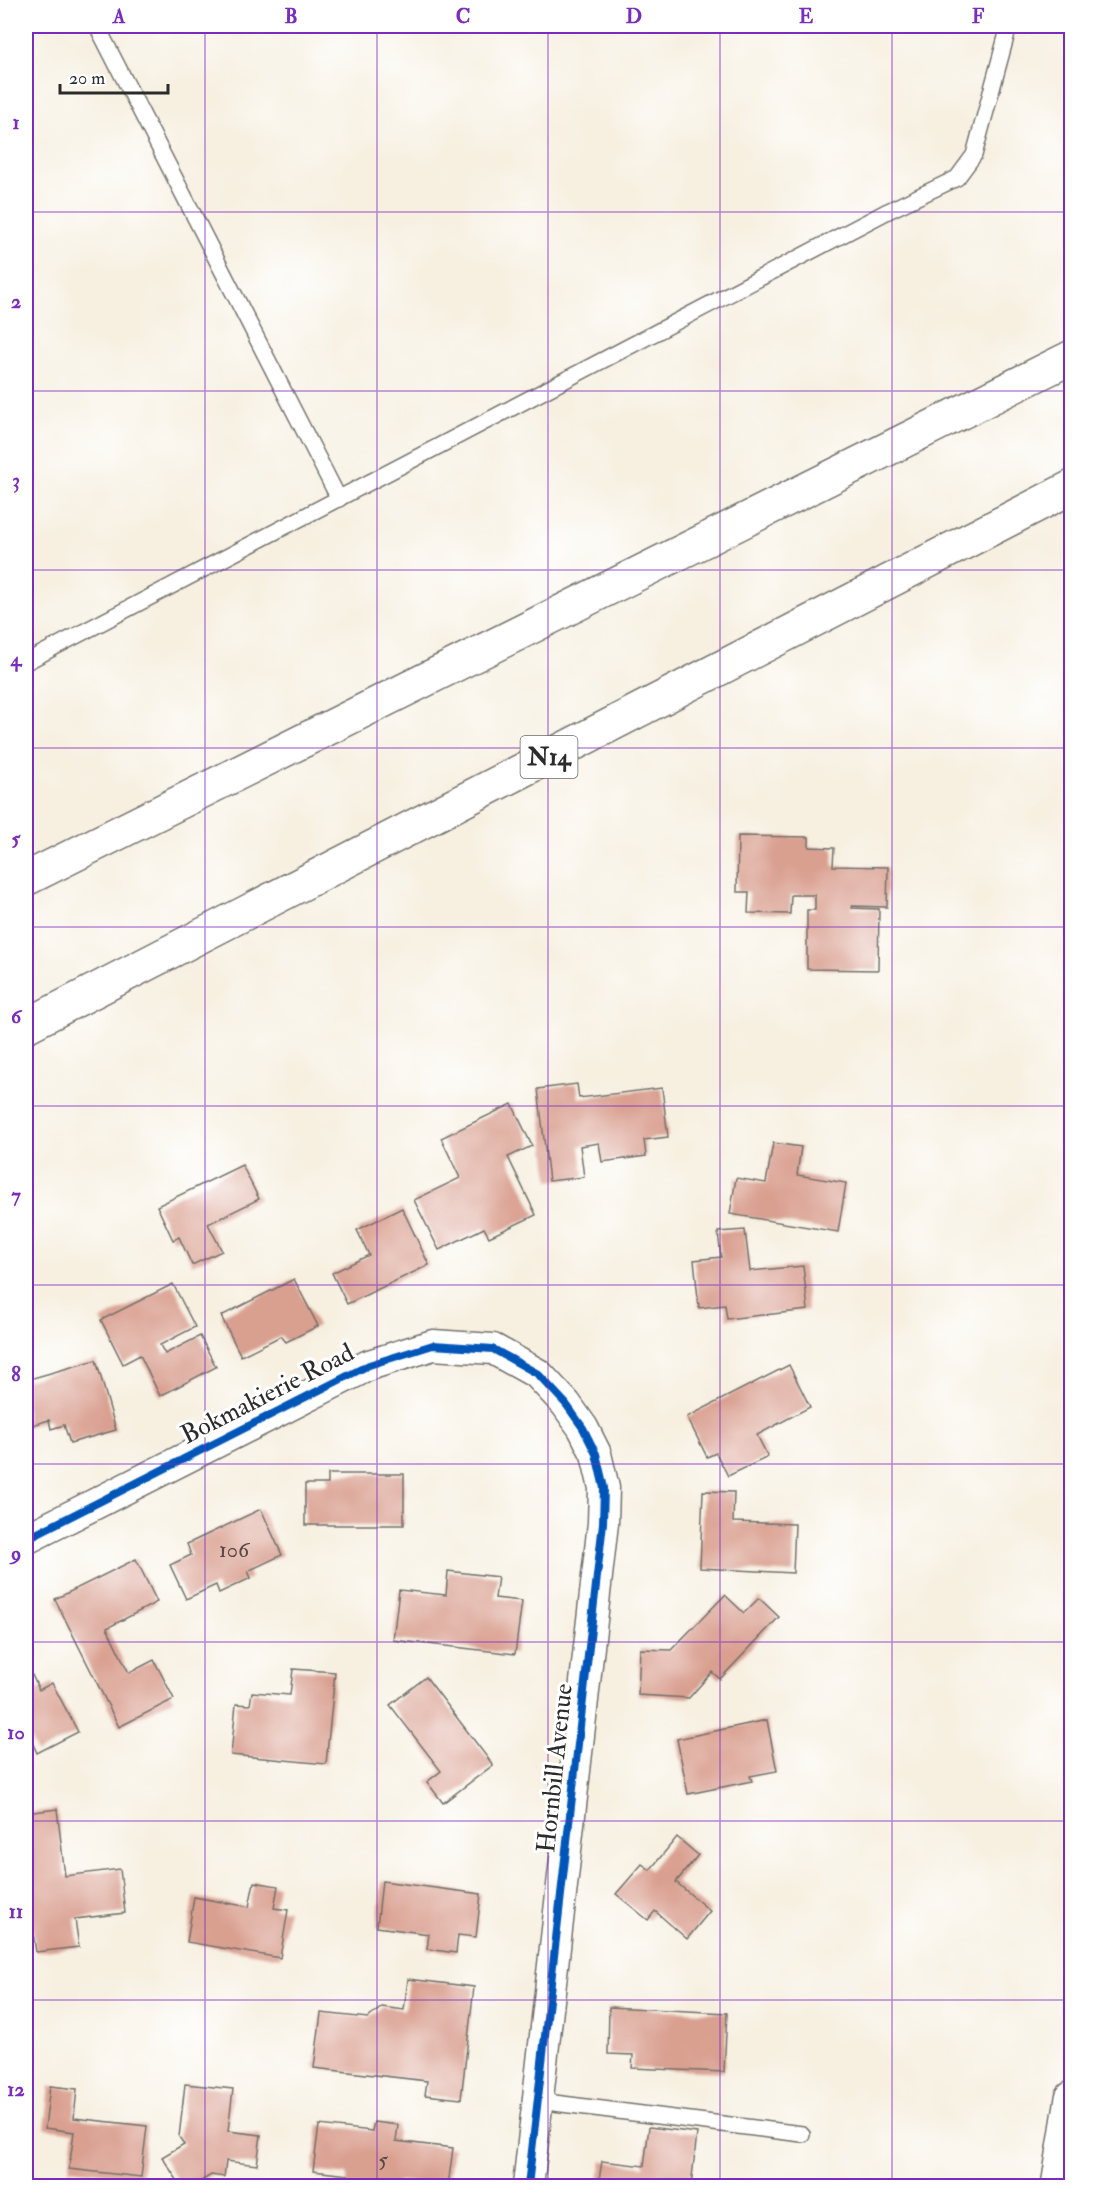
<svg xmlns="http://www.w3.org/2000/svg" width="1097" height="2212" font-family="'IM FELL Double Pica',serif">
<rect width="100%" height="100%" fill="#fff"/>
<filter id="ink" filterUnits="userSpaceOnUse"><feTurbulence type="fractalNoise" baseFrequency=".0167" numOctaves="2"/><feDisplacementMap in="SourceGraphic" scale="12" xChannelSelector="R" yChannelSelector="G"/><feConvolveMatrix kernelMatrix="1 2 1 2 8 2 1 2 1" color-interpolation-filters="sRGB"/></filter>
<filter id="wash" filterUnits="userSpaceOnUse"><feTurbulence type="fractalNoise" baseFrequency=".008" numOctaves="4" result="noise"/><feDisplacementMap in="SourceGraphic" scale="24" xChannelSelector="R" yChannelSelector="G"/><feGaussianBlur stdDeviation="1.35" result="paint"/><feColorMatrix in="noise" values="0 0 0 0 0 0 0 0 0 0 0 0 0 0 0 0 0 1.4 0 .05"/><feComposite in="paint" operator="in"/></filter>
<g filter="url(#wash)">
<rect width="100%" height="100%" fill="#f7f0e1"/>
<g id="blocks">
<g fill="#d99f8f">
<path d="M738,836L809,837V847L834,848L833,866L888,867L887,907L852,906V908L879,909L878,970L807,969V910H815V895H791L790,914L748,913L749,892H737Z"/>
<path d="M577,1084L579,1098L662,1088L668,1137L644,1140L646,1156L602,1162L599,1143L580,1146L584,1177L549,1181L538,1089Z"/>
<path d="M512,1104L532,1146L508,1157L536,1215L489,1237L484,1228L439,1250L414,1200L460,1178L441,1138Z"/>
<path d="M773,1143L801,1147L797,1175L846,1183L838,1232L730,1214L736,1178L766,1183Z"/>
<path d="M242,1165L259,1199L208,1224L222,1251L192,1265L179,1237L173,1240L157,1206Z"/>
<path d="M402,1208L429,1265L347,1304L332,1273L369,1255L357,1230Z"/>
<path d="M745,1230L750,1271L803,1266L808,1310L727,1319L725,1305L699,1308L694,1260L721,1257L718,1232Z"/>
<path d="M294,1279L318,1326L286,1342L281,1336L241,1356L221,1316Z"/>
<path d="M173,1284L195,1327L160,1345L165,1354L200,1336L216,1367L160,1396L140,1355L123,1364L101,1320Z"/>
<path d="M96,1360L116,1430L70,1443L64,1425L51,1429L49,1420L26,1427V1380Z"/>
<path d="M789,1365L810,1407L757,1435L768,1457L728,1476L716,1453L707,1457L687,1417Z"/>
<path d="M328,1474H404V1525H305V1484H328Z"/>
<path d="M703,1491L734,1492L733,1522L795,1524L793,1573L700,1568Z"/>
<path d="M261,1509L282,1555L248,1571L251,1578L219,1593L216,1585L186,1599L170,1565L191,1555L187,1544Z"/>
<path d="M136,1559L157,1602L107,1628L129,1673L154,1660L174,1699L119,1727L55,1599Z"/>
<path d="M448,1571L498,1577L495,1598L522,1601L515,1654L393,1640L399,1590L446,1595Z"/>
<path d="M725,1595L744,1613L759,1598L779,1617L720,1679L712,1672L689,1698L638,1695L640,1649L671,1650Z"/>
<path d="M293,1669L335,1672L326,1764L231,1755L236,1704L250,1705L252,1692L290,1695Z"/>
<path d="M32,1675L39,1690L52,1683L78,1732L37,1753L26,1729V1679Z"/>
<path d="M426,1677L493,1765L443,1803L427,1782L441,1771L390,1705Z"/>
<path d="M767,1720L777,1771L750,1776L752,1781L688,1794L677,1739Z"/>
<path d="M57,1809L65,1876L120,1869L125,1913L75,1919L79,1947L36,1952L32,1926L26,1927V1813Z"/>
<path d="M677,1837L698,1855L676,1882L710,1911L687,1939L655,1911L648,1920L616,1894L642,1864L650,1870Z"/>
<path d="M382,1881L481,1894L476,1937L458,1935L456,1953L427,1949L429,1934L377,1927Z"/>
<path d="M254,1882L278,1886L274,1908L288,1910L280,1958L187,1942L194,1897L249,1907Z"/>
<path d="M408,1979L474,1987L461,2099L425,2095L427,2081L314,2068L321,2013L368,2018L382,2007L404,2010Z"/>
<path d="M609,2007L727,2013L724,2072L632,2068L633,2055L608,2054Z"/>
<path d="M185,2084L233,2089L228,2131L261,2135L257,2165L226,2161L224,2177L211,2175L193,2186H181L162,2157L184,2144L179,2137Z"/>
<path d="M50,2086L77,2089L74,2118L147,2126L141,2177L69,2169L74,2132L45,2128Z"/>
<path d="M374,2122L398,2125L396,2141L453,2148L448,2186H416L417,2183L399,2181L398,2186H346L348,2175L313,2171L319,2125L372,2131Z"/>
<path d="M649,2127L697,2133L691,2186H598L602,2161L644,2166Z"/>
</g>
</g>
</g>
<g filter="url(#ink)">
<use href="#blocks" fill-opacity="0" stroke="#72706b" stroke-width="1.5"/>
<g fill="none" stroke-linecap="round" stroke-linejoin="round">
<g stroke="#72706b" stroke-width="18">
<g id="lane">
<path d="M97,26L339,499"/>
<path d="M26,662L888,211L957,178L974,155L1009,26"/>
<path d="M538,2101L802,2134"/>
</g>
</g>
<g stroke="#72706b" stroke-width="33">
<path id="street" d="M26,1539L369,1365L433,1345L493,1349L538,1374L566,1404L583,1428L596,1454L604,1488L603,1523L528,2186"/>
</g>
<g stroke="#72706b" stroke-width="36">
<path id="secondary" d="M1058,2186L1072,2098"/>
</g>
<g stroke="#72706b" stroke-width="36">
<g id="highway">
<path d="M26,879L1072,357"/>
<path d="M26,1026L1072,487"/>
</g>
</g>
<use href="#lane" stroke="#fff" stroke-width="15"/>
<use href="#street" stroke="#fff" stroke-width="30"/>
<use href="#secondary" stroke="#fff" stroke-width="33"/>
<use href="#highway" stroke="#fff" stroke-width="33"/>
<g stroke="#fff" stroke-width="11">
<path id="cycleway" d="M26,1539L369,1365L433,1345L493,1349L538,1374L566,1404L583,1428L596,1454L604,1488L603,1523L528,2186"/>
</g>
<use href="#cycleway" stroke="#0057b8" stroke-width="8"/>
</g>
</g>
<path fill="none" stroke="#7b2cbf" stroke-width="1.5" stroke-opacity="0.55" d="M205,26V2186M377,26V2186M548,26V2186M720,26V2186M892,26V2186M26,212H1072M26,391H1072M26,570H1072M26,748H1072M26,927H1072M26,1106H1072M26,1285H1072M26,1464H1072M26,1642H1072M26,1821H1072M26,2000H1072"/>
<g text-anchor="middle" stroke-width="6" stroke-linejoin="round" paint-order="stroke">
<g font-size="22" fill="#564844">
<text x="234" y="1557">106</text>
<text x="383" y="2167">5</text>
</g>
<rect fill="#fff" stroke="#6b6b6b" stroke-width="1.5" x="520.5" y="736" width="57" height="42" rx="4.5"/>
<g font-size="24" font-weight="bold" fill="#2b2b2b">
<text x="549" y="765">N14</text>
</g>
<g font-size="26" fill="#2b2b2b" stroke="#fff">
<text transform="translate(267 1393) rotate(-27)" y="9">Bokmakierie Road</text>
<text transform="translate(554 1768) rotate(-84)" y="9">Hornbill Avenue</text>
</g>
</g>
<rect width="1097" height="2212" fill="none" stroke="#fff" stroke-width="66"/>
<path d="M60 84v9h108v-9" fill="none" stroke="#2b2b2b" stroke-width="3"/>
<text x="69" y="84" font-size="18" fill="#2b2b2b" stroke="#ffffff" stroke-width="4.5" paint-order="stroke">20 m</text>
<rect x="33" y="33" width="1031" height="2146" fill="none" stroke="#7b2cbf" stroke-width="2"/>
<g font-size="20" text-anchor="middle" font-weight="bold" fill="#7b2cbf">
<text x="119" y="23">A</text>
<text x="291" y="23">B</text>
<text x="463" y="23">C</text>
<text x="634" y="23">D</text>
<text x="806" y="23">E</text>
<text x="978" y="23">F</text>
<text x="16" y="129">1</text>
<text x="16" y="308">2</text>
<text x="16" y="487">3</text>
<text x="16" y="666">4</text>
<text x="16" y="845">5</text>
<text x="16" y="1023">6</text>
<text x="16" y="1202">7</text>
<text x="16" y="1381">8</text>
<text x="16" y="1560">9</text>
<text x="16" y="1739">10</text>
<text x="16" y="1918">11</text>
<text x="16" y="2096">12</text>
</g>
</svg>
